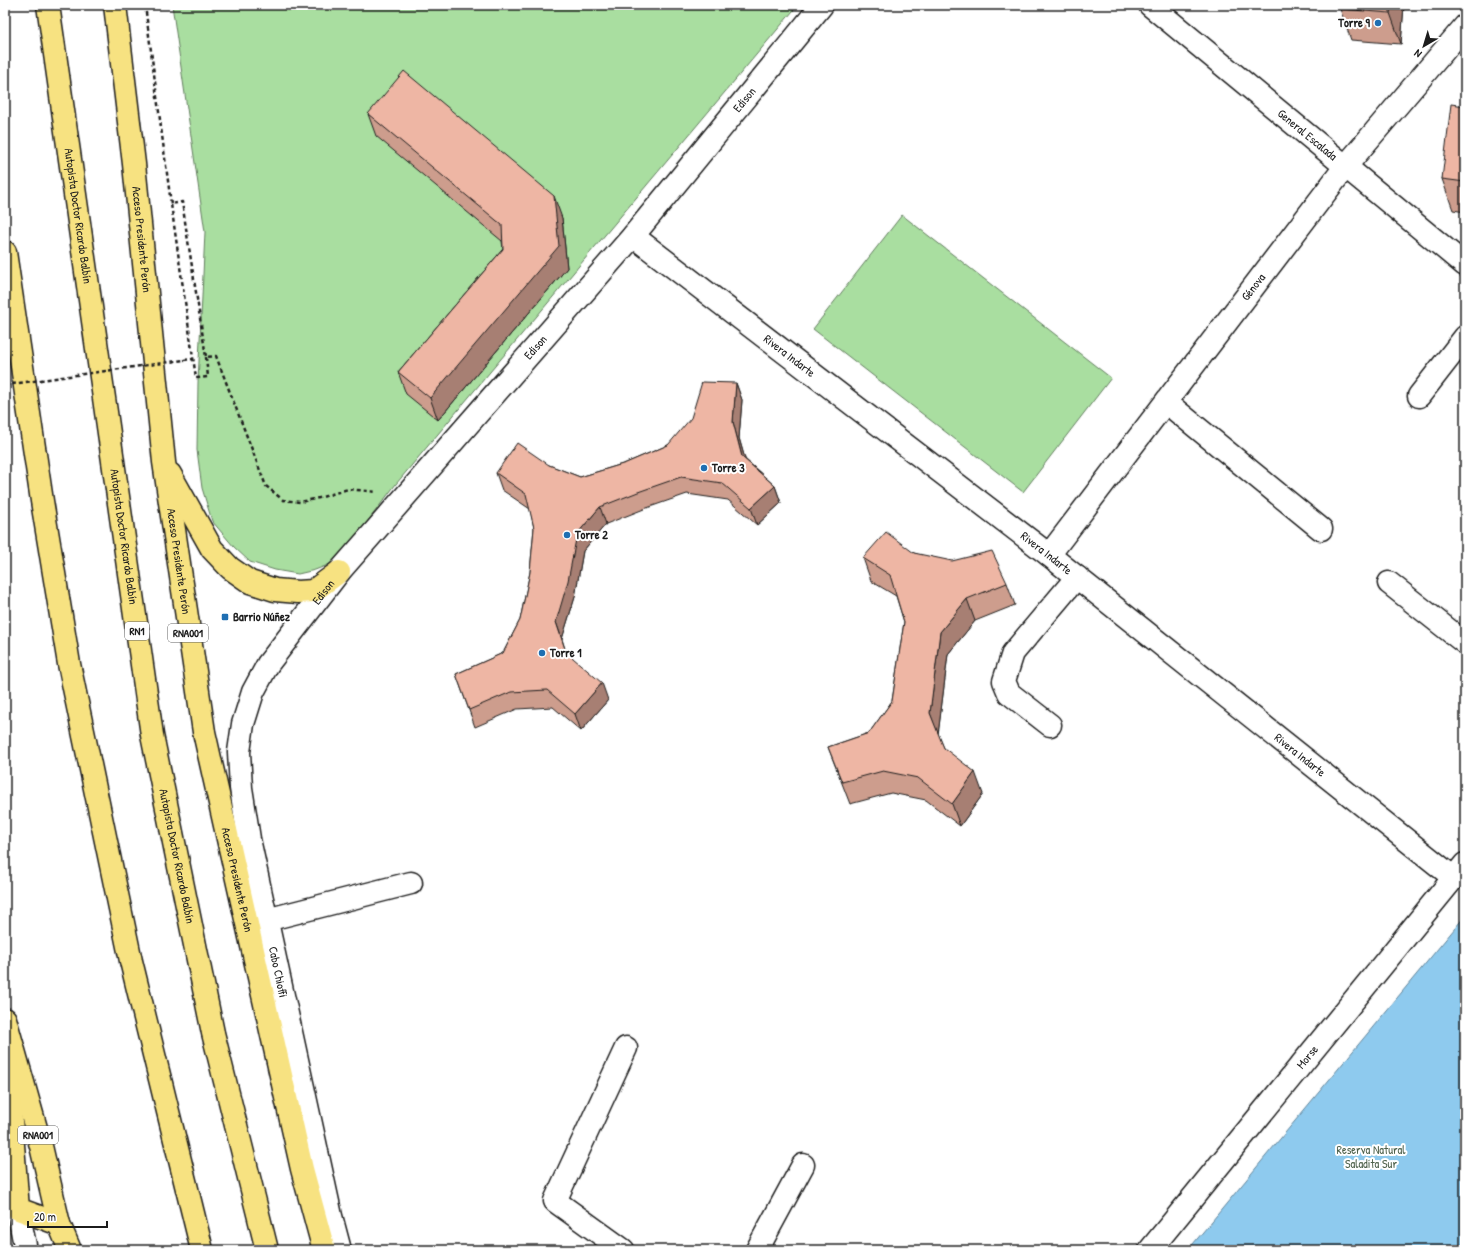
<svg xmlns="http://www.w3.org/2000/svg" width="1470" height="1255" font-family="'Patrick Hand',sans-serif">
<rect width="100%" height="100%" fill="#fff"/>
<filter id="ink" filterUnits="userSpaceOnUse"><feTurbulence type="fractalNoise" baseFrequency=".025" numOctaves="2"/><feDisplacementMap in="SourceGraphic" scale="8" xChannelSelector="R" yChannelSelector="G"/><feConvolveMatrix kernelMatrix="1 2 1 2 8 2 1 2 1" color-interpolation-filters="sRGB"/></filter>
<g filter="url(#ink)">
<g fill="#a9dea0" stroke="#627d5e">
<path d="M172,5H798L396,484L342,555L328,565L315,570L298,574L275,570L250,562L234,547L212,521L202,488L197,450L198,383L205,232Z"/>
<path d="M902,215L1111,378L1023,492L813,329Z"/>
</g>
<path fill="#8ecaee" stroke="#60849a" d="M1465,916V1250H1188Z"/>
<g fill="none" stroke-linecap="round" stroke-linejoin="round">
<g stroke="#1c1c1c" stroke-width="25">
<g id="minor">
<path id="s1" d="M1150,5L1465,265"/>
<path id="s2" d="M633,236L1049,555L1454,878"/>
<path d="M1419,396L1465,337"/>
<path d="M1167,403L1321,529"/>
<path id="s3" d="M1049,555L1345,167L1465,26"/>
<path d="M1389,583L1465,643"/>
<path d="M1050,725L1009,693L1004,681L1013,653L1077,577"/>
<path d="M266,920L411,883"/>
<path d="M14,1192L26,1250"/>
<path id="s4" d="M340,1250L331,1216L249,839L241,788L239,752L243,724L253,692L268,664L339,572L633,236L822,5"/>
<path d="M623,1250L555,1201L626,1048"/>
<path d="M757,1250L803,1165"/>
<path id="s5" d="M1150,1250L1465,864"/>
</g>
</g>
<g stroke="#1c1c1c" stroke-width="25">
<g id="highway">
<path id="s6" d="M48,5L152,735L213,1033L267,1250"/>
<path id="s7" d="M115,5L134,164L164,462L204,732L302,1169L324,1250"/>
<path d="M5,252L42,501L69,664L131,961L202,1250"/>
<path d="M170,474L212,549L230,568L250,582L275,590L298,592L313,591L339,572"/>
<path d="M5,1019L41,1146L59,1224L70,1250"/>
<path d="M6,1055L18,1209L59,1224"/>
</g>
</g>
<g stroke="#1c1c1c" stroke-width="2.5" stroke-dasharray="4 3" stroke-linecap="butt">
<path d="M145,5L171,204"/>
<path d="M206,357L208,377L196,378L171,204L182,202L206,357L216,356L266,486L283,500L300,502L319,498L348,489L377,492"/>
<path d="M184,360L194,359"/>
</g>
<use href="#minor" stroke="#fff" stroke-width="22"/>
<use href="#highway" stroke="#f7e281" stroke-width="22"/>
<path stroke="#1c1c1c" stroke-width="2.5" stroke-dasharray="4 3" stroke-linecap="butt" d="M5,385L184,360"/>
</g>
<g fill="#cd9d8d" stroke="#1c1c1c">
<path d="M1340,5H1404L1401,44L1351,40L1340,9Z"/>
<path d="M1465,106V212L1453,210L1442,179Z"/>
<path d="M368,114L562,218L567,268L438,420L406,394L398,372L503,249L502,241L376,136Z"/>
<path d="M736,383L742,400L739,438L745,459L775,486L781,503L757,525L728,500L687,494L644,509L606,524L583,551L575,597L562,639L566,652L608,700L581,731L553,707L517,709L475,727L456,674L503,653L520,620L530,572L534,528L530,509L502,490L496,473L549,465L580,477L626,463L668,445Z"/>
<path d="M914,553L1007,583L1015,605L975,621L948,654L938,734L944,748L983,794L960,826L926,800L891,793L850,804L828,747L869,733L892,701L904,622L896,596L871,581L863,558Z"/>
</g>
<g fill="#a77f73" stroke="#1c1c1c">
<path d="M1390,5H1404L1401,44L1390,13Z"/>
<path d="M554,196L562,218L567,268L438,420L430,398Z"/>
<path d="M736,383L742,400L739,438L749,473L742,457L733,422Z"/>
<path d="M775,486L781,503L757,525L751,508Z"/>
<path d="M600,507L606,524L583,551L575,597L562,639L556,622L577,534Z"/>
<path d="M967,599L975,621L948,654L938,735L930,713L940,632Z"/>
<path d="M602,683L608,700L581,731L575,714Z"/>
<path d="M975,772L983,794L960,826L952,804Z"/>
</g>
<g fill="#eeb6a4" stroke="#1c1c1c">
<path d="M1340,5H1390V13L1340,9Z"/>
<path d="M404,71L554,196L559,246L430,398L398,372L503,249L502,225L368,114Z"/>
<path d="M1451,104L1465,106V182L1442,179Z"/>
<path d="M702,382L736,383L733,422L742,457L775,486L751,508L722,483L681,477L638,492L600,507L577,534L568,581L556,622L566,652L602,683L575,714L547,690L511,692L469,710L456,674L503,653L520,620L530,572L534,528L526,494L496,473L517,443L549,465L580,477L626,463L668,445L691,418Z"/>
<path d="M886,532L914,553L952,561L992,551L1007,583L967,599L940,632L930,713L944,748L975,772L952,804L918,778L883,771L842,782L828,747L869,733L892,701L904,622L890,575L863,558Z"/>
</g>
</g>
<g fill="#1f6fb2" stroke="#fff" stroke-width="1.5">
<circle cx="1378" cy="23" r="4"/>
<circle cx="704" cy="468" r="4"/>
<circle cx="567" cy="535" r="4"/>
<rect x="221" y="613" width="8" height="8" rx="2"/>
<circle cx="542" cy="653" r="4"/>
</g>
<g text-anchor="middle" stroke-width="4" stroke-linejoin="round" paint-order="stroke">
<g fill="#fff" stroke="#606060" stroke-width="1">
<rect x="125" y="622" width="24" height="18" rx="3"/>
<rect x="168" y="624" width="40" height="18" rx="3"/>
<rect x="18" y="1126" width="40" height="18" rx="3"/>
</g>
<g font-size="11" font-weight="bold" fill="#1c1c1c">
<text x="137" y="635">RN1</text>
<text x="188" y="637">RNA001</text>
<text x="38" y="1139">RNA001</text>
</g>
<g font-size="12" font-weight="bold" fill="#1c1c1c" stroke="#fff" text-anchor="start">
<text x="1370" y="27" text-anchor="end">Torre 9</text>
<text x="712" y="472">Torre 3</text>
<text x="575" y="539">Torre 2</text>
<text x="233" y="621">Barrio Núñez</text>
<text x="550" y="657">Torre 1</text>
</g>
<g font-size="12" fill="#1c1c1c" stroke="#fff">
<text dy="4" stroke="none"><textPath href="#s4" startOffset="1341">Edison</textPath></text>
<text dy="4" stroke="none"><textPath href="#s1" startOffset="204">General Escalada</textPath></text>
<text dy="4" stroke="none"><textPath href="#s6" startOffset="213">Autopista Doctor Ricardo Balbín</textPath></text>
<text dy="4" stroke="none"><textPath href="#s7" startOffset="236">Acceso Presidente Perón</textPath></text>
<text dy="4" stroke="none"><textPath href="#s3" startOffset="337">Génova</textPath></text>
<text dy="4" stroke="none"><textPath href="#s4" startOffset="1017">Edison</textPath></text>
<text dy="4" stroke="none"><textPath href="#s2" startOffset="197">Rivera Indarte</textPath></text>
<text dy="4" stroke="none"><textPath href="#s6" startOffset="537">Autopista Doctor Ricardo Balbín</textPath></text>
<text dy="4" stroke="none"><textPath href="#s2" startOffset="521">Rivera Indarte</textPath></text>
<text dy="4" stroke="none"><textPath href="#s7" startOffset="560">Acceso Presidente Perón</textPath></text>
<text dy="4" stroke="none"><textPath href="#s4" startOffset="693">Edison</textPath></text>
<text dy="4" stroke="none"><textPath href="#s2" startOffset="845">Rivera Indarte</textPath></text>
<text dy="4" stroke="none"><textPath href="#s6" startOffset="861">Autopista Doctor Ricardo Balbín</textPath></text>
<text dy="4" stroke="none"><textPath href="#s7" startOffset="884">Acceso Presidente Perón</textPath></text>
<text transform="translate(278 972) rotate(78)" y="4">Cabo Chioffi</text>
<text dy="4" stroke="none"><textPath href="#s5" startOffset="249">Morse</textPath></text>
</g>
<g font-size="12" fill="#4d604a" stroke="#fff">
<text x="1371" y="1154">Reserva Natural<tspan x="1371" dy="14">Saladita Sur</tspan></text>
</g>
</g>
<rect width="1470" height="1255" fill="none" stroke="#fff" stroke-width="20"/>
<rect x="10" y="10" width="1450" height="1235" fill="none" stroke="#1c1c1c" stroke-width="1.5" filter="url(#ink)"/>
<g transform="translate(1424 46) rotate(218)" stroke="#ffffff" stroke-width="3" paint-order="stroke">
<path d="M0-3L7 15L0 10L-7 15Z" fill="#1c1c1c"/>
<text y="-6" font-size="11" font-weight="bold" text-anchor="middle" fill="#1c1c1c">N</text>
</g>
<path d="M28 1221v6h79v-6" fill="none" stroke="#1c1c1c" stroke-width="2"/>
<text x="34" y="1221" font-size="12" fill="#1c1c1c" stroke="#ffffff" stroke-width="3" paint-order="stroke">20 m</text>
</svg>
